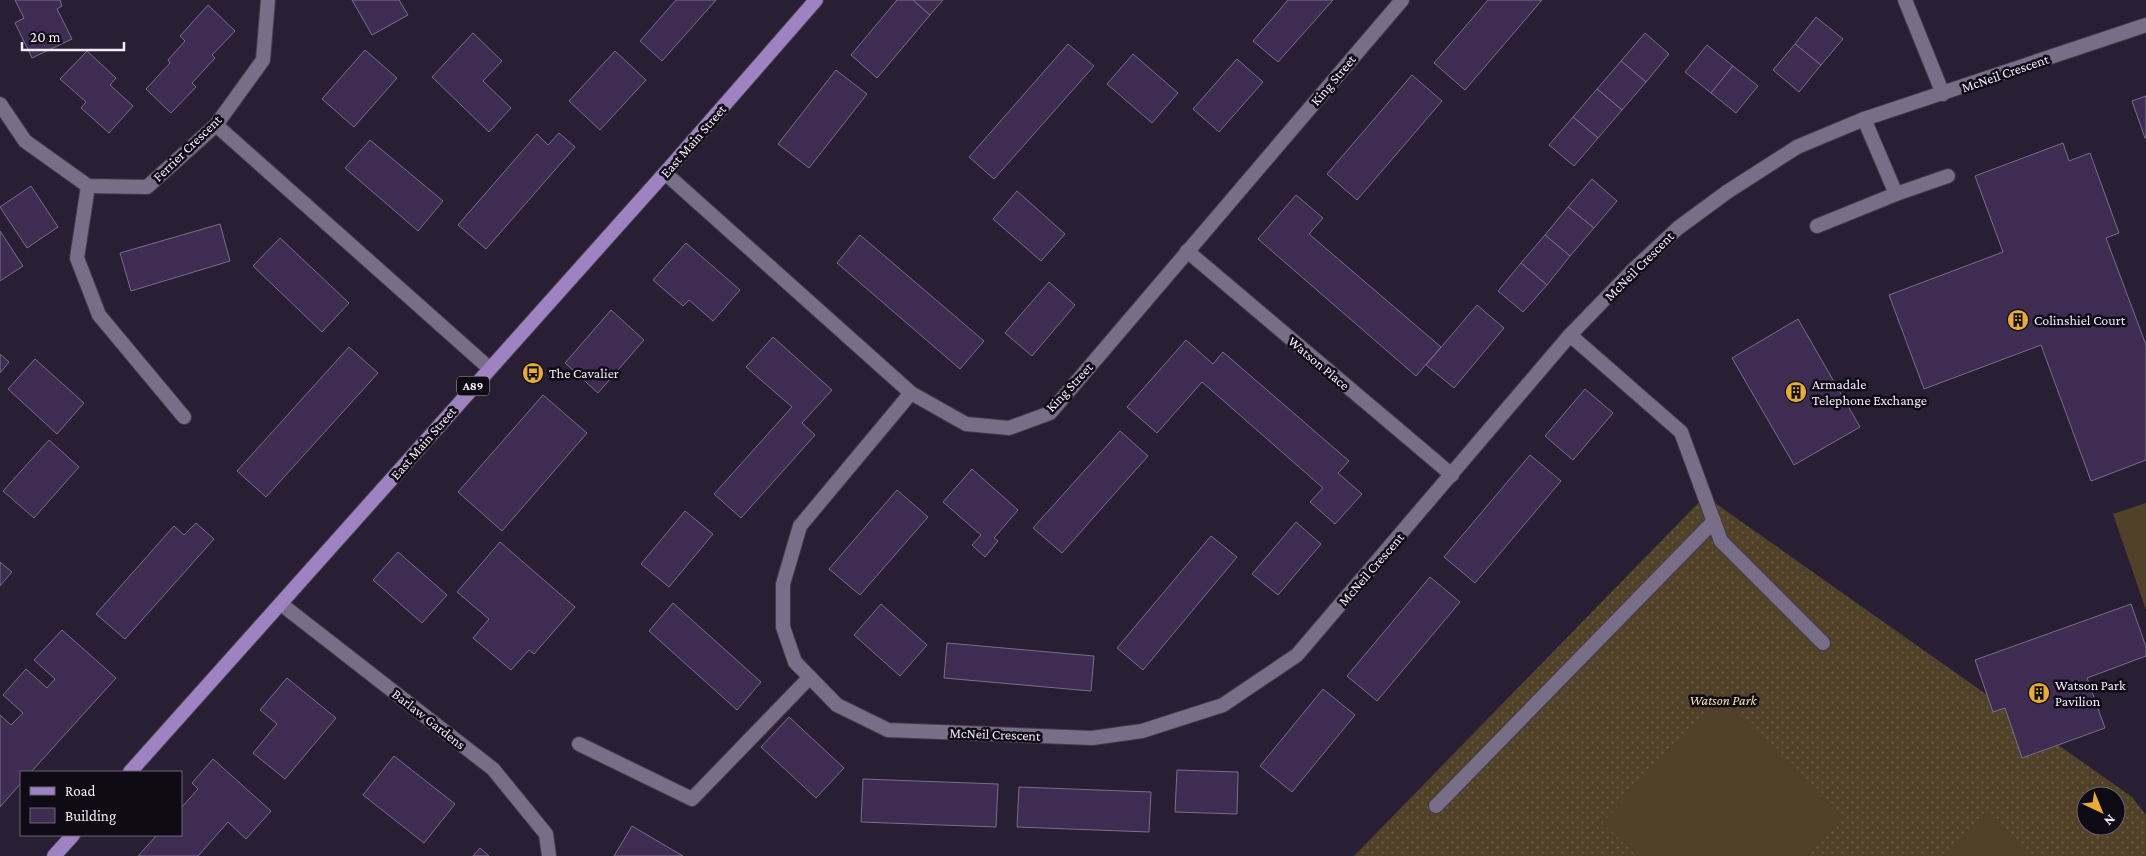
<svg xmlns="http://www.w3.org/2000/svg" width="2146" height="856" font-family="'Crimson Pro',serif">
<defs>
<pattern id="grass-dots" width="8" height="8" patternUnits="userSpaceOnUse" patternTransform="scale(1.25)"><rect width="8" height="8" fill="#504128"/><path d="M2 2h.1M6 6h.1" fill="none" stroke="#6a5d48" stroke-width="1.8" stroke-linecap="round"/></pattern>
</defs>
<rect width="100%" height="100%" fill="#291f34"/>
<path fill="url(#grass-dots)" fill-rule="evenodd" d="M1705,496L2132,797L2146,815V856H1354ZM2086,796H2116V826H2086Z"/>
<g fill="#504128">
<path d="M2146,503V610L2113,514Z"/>
<path d="M1721,699L1844,818L1808,856H1637L1602,823Z"/>
<path d="M1987,814L2029,856H1946Z"/>
</g>
<g fill="#3f2c53" stroke="#796e87">
<path d="M15,0H60L62,6L57,9L72,39L32,58L15,23L24,18Z"/>
<path d="M352,0H399L408,15L372,35Z"/>
<path d="M676,0H716L662,61L640,41Z"/>
<path d="M897,0H913L930,15L877,78L851,55Z"/>
<path d="M913,0H943L930,15Z"/>
<path d="M1288,0H1333L1278,62L1253,41Z"/>
<path d="M1488,0H1542L1465,90L1434,63Z"/>
<path d="M208,5L235,31L212,55L215,58L192,83L196,87L171,113L146,89L170,63L168,60L185,41L180,36Z"/>
<path d="M1816,17L1843,39L1821,65L1795,44Z"/>
<path d="M473,33L502,61L483,81L511,108L489,132L432,77Z"/>
<path d="M1645,33L1669,54L1646,82L1621,61Z"/>
<path d="M1068,44L1094,66L994,179L969,157Z"/>
<path d="M1795,44L1821,65L1799,92L1773,70Z"/>
<path d="M1707,45L1733,66L1711,93L1685,72Z"/>
<path d="M365,50L397,78L354,127L322,99Z"/>
<path d="M87,51L116,78L110,85L133,106L109,133L81,108L86,102L60,79Z"/>
<path d="M615,51L646,80L600,130L569,101Z"/>
<path d="M1133,54L1178,93L1152,123L1107,84Z"/>
<path d="M1237,59L1263,82L1219,132L1193,109Z"/>
<path d="M1621,61L1646,82L1622,110L1597,89Z"/>
<path d="M1733,66L1758,86L1736,113L1711,93Z"/>
<path d="M836,70L867,94L809,168L778,144Z"/>
<path d="M1412,75L1442,101L1357,200L1327,174Z"/>
<path d="M1597,89L1622,110L1598,138L1573,117Z"/>
<path d="M2146,96V138H2145L2132,101Z"/>
<path d="M1573,117L1598,138L1574,166L1549,145Z"/>
<path d="M559,133L575,147L486,249L458,225L537,134L548,145Z"/>
<path d="M370,140L443,201L418,231L345,168Z"/>
<path d="M2063,143L2069,161L2090,153L2119,233L2106,238L2146,345V460L2091,481L2041,345L1924,389L1889,295L2003,252L1975,176Z"/>
<path d="M1592,179L1617,201L1594,228L1568,207Z"/>
<path d="M31,186L58,227L27,248L0,207Z"/>
<path d="M1017,191L1065,234L1041,261L993,219Z"/>
<path d="M1296,195L1323,218L1309,234L1441,347L1416,376L1258,239Z"/>
<path d="M1568,207L1594,228L1570,256L1545,235Z"/>
<path d="M220,224L230,261L131,291L120,253Z"/>
<path d="M0,231L23,266L0,281Z"/>
<path d="M860,235L984,341L960,369L837,263Z"/>
<path d="M1545,235L1570,256L1547,285L1521,263Z"/>
<path d="M280,238L349,303L322,332L253,266Z"/>
<path d="M686,243L740,290L713,321L689,300L683,306L653,280Z"/>
<path d="M1521,263L1547,285L1523,312L1498,291Z"/>
<path d="M1049,282L1075,305L1032,356L1005,333Z"/>
<path d="M1477,305L1504,328L1454,388L1426,365Z"/>
<path d="M611,310L644,340L598,393L565,363Z"/>
<path d="M1798,319L1860,427L1794,465L1732,358Z"/>
<path d="M773,337L832,390L802,423L815,435L741,518L714,494L792,407L746,367Z"/>
<path d="M1186,340L1213,364L1223,352L1349,461L1338,473L1362,494L1335,524L1310,502L1323,488L1202,382L1157,433L1127,407Z"/>
<path d="M349,347L378,373L266,497L237,471Z"/>
<path d="M0,354L9,362L0,373Z"/>
<path d="M35,359L84,403L57,434L8,389Z"/>
<path d="M1585,389L1613,413L1573,460L1545,436Z"/>
<path d="M543,395L587,433L502,531L458,492Z"/>
<path d="M1120,431L1148,456L1062,553L1033,528Z"/>
<path d="M49,440L79,467L34,518L3,491Z"/>
<path d="M1530,455L1561,481L1475,583L1444,557Z"/>
<path d="M972,469L1018,510L994,538L998,541L985,557L972,545L981,535L943,502Z"/>
<path d="M897,490L928,517L860,595L829,569Z"/>
<path d="M685,511L713,534L669,587L641,564Z"/>
<path d="M1296,522L1321,544L1278,595L1252,574Z"/>
<path d="M196,523L214,539L125,639L96,614L174,526L184,535Z"/>
<path d="M1211,536L1237,557L1143,670L1117,648Z"/>
<path d="M500,542L575,607L534,654L529,650L511,670L473,638L489,619L457,592Z"/>
<path d="M398,552L447,595L422,623L373,580Z"/>
<path d="M0,562L12,572L0,586Z"/>
<path d="M1430,577L1460,602L1377,701L1347,676Z"/>
<path d="M673,603L761,682L737,710L649,631Z"/>
<path d="M881,604L927,645L900,676L854,635Z"/>
<path d="M2131,604L2146,647V656L2087,678L2105,728L2022,758L2005,708L1993,712L1975,660Z"/>
<path d="M62,630L116,678L31,772H21V783L0,807V715L11,725L23,713L3,695L26,669L47,688L55,679L34,660Z"/>
<path d="M947,643L1094,656L1091,691L944,678Z"/>
<path d="M287,678L336,718L285,779L253,753L277,724L260,710Z"/>
<path d="M1323,689L1355,715L1292,792L1260,766Z"/>
<path d="M789,717L844,768L816,798L761,747Z"/>
<path d="M394,756L455,804L424,843L363,795Z"/>
<path d="M213,759L271,811L246,839L228,822L198,856H138L157,835H181V808L198,789L192,783Z"/>
<path d="M1177,770L1238,772L1237,814L1175,812Z"/>
<path d="M863,779L998,784L996,827L861,822Z"/>
<path d="M1019,787L1151,792L1149,832L1017,827Z"/>
<path d="M632,826L683,856H614Z"/>
<path d="M480,848L489,856H473Z"/>
</g>
<g fill="none" stroke-linecap="round" stroke-linejoin="round">
<g stroke="#433a4c" stroke-width="16">
<g id="service">
<path d="M88,186L77,258L99,315L184,417"/>
<path d="M1896,194L1948,176"/>
<path d="M1817,226L1896,194L1864,119"/>
<path d="M1570,335L1681,432L1721,541L1823,643"/>
<path d="M579,744L692,799L810,677"/>
<path d="M1436,806L1714,521"/>
</g>
</g>
<g stroke="#433a4c" stroke-width="16">
<g id="minor">
<path d="M1905,0L1943,94"/>
<path d="M0,104L25,141L88,186L147,187L216,125L263,60L268,0"/>
<path d="M216,125L489,368"/>
<path d="M665,173L911,393L966,424L1009,428L1050,413L1402,0"/>
<path d="M1187,251L1452,475"/>
<path d="M911,393L800,526L783,584V627L795,662L837,705L888,730L1092,738L1142,731L1223,705L1297,655L1570,335L1633,270L1678,228L1727,192L1797,147L1864,119L2146,25"/>
<path d="M281,604L493,769L546,834L549,856"/>
</g>
</g>
<g stroke="#433a4c" stroke-width="16">
<g id="primary">
<path d="M130,772L665,173L816,0"/>
<path d="M54,856L73,835"/>
</g>
</g>
<use href="#service" stroke="#796e87" stroke-width="14"/>
<use href="#minor" stroke="#796e87" stroke-width="14"/>
<use href="#primary" stroke="#9f82c1" stroke-width="14"/>
</g>
<defs>
<g id="building-disc" transform="scale(1.125)"><circle r="9.5" fill="#e8ab37" stroke="#0f0b15"/><path d="M-4-6H4V6H1V3H-1V6H-4ZM-2.5-4.3h1.7v1.8h-1.7ZM.8-4.3h1.7v1.8H.8ZM-2.5-1h1.7V.8h-1.7ZM.8-1h1.7V.8H.8Z" fill="#111"/></g>
<g id="bus-disc" transform="scale(1.125)"><circle r="9.5" fill="#e8ab37" stroke="#0f0b15"/><path d="M-5-6H5V4H4V6H2V4H-2V6H-4V4H-5ZM-3.5-4V0h7V-4ZM-3.5 1.2v1.5H-2V1.2ZM2 1.2v1.5H3.5V1.2Z" fill="#111"/></g>
</defs>
<g fill-rule="evenodd">
<use href="#building-disc" x="2018" y="320"/>
<use href="#bus-disc" x="533" y="373"/>
<use href="#building-disc" x="1796" y="392"/>
<use href="#building-disc" x="2039" y="693"/>
</g>
<g text-anchor="middle" stroke-width="5" stroke-linejoin="round" paint-order="stroke">
<rect fill="#0f0b15" stroke="#aea8b6" stroke-width="1" x="457" y="376.5" width="32" height="19" rx="4"/>
<g font-size="12" font-weight="bold" fill="#f2ecfb">
<text x="473" y="390">A89</text>
</g>
<g font-size="14" fill="#f2ecfb" stroke="#0f0b15">
<text transform="translate(2005 73) rotate(-19)" y="5">McNeil Crescent</text>
<text transform="translate(1333 80) rotate(-50)" y="5">King Street</text>
<text transform="translate(693 141) rotate(-49)" y="5">East Main Street</text>
<text transform="translate(187 148) rotate(-44)" y="5">Ferrier Crescent</text>
<text transform="translate(1639 266) rotate(-45)" y="5">McNeil Crescent</text>
<text transform="translate(1319 363) rotate(40)" y="5">Watson Place</text>
<text transform="translate(1069 387) rotate(-47)" y="5">King Street</text>
<text transform="translate(423 443) rotate(-49)" y="5">East Main Street</text>
<text transform="translate(1371 569) rotate(-49)" y="5">McNeil Crescent</text>
<text transform="translate(429 719) rotate(38)" y="5">Barlaw Gardens</text>
<text transform="translate(995 734) rotate(2)" y="5">McNeil Crescent</text>
</g>
<g font-size="14" fill="#f2ecfb" stroke="#0f0b15" text-anchor="start">
<text x="2034" y="325">Colinshiel Court</text>
<text x="549" y="378">The Cavalier</text>
<text x="1812" y="389">Armadale<tspan x="1812" dy="16">Telephone Exchange</tspan></text>
<text x="2055" y="690">Watson Park<tspan x="2055" dy="16">Pavilion</tspan></text>
</g>
<g font-size="14" font-style="italic" fill="#f9e0b7" stroke="#0f0b15">
<text x="1723" y="705">Watson Park</text>
</g>
</g>
<rect x="20" y="771" width="162" height="65" fill="#0f0b15" stroke="#6a6571"/>
<rect x="30" y="787" width="25" height="8" fill="#9f82c1" stroke="#6a6571"/>
<text x="65" y="796" font-size="15" fill="#f2ecfb">Road</text>
<rect x="30" y="808" width="25" height="15" fill="#3f2c53" stroke="#6a6571"/>
<text x="65" y="821" font-size="15" fill="#f2ecfb">Building</text>
<g transform="translate(2101 811) rotate(136)"><circle r="24" fill="#0f0b15" stroke="#6a6571"/>
<path d="M0-4L9 19L0 12L-9 19Z" fill="#e8ab37"/>
<text y="-8" font-size="14" font-weight="bold" text-anchor="middle" fill="#f2ecfb">N</text>
</g>
<path d="M22 42v8h102v-8" fill="none" stroke="#f2ecfb" stroke-width="2.5"/>
<text x="30" y="42" font-size="15" fill="#f2ecfb" stroke="#0f0b15" stroke-width="4" paint-order="stroke">20 m</text>
</svg>
